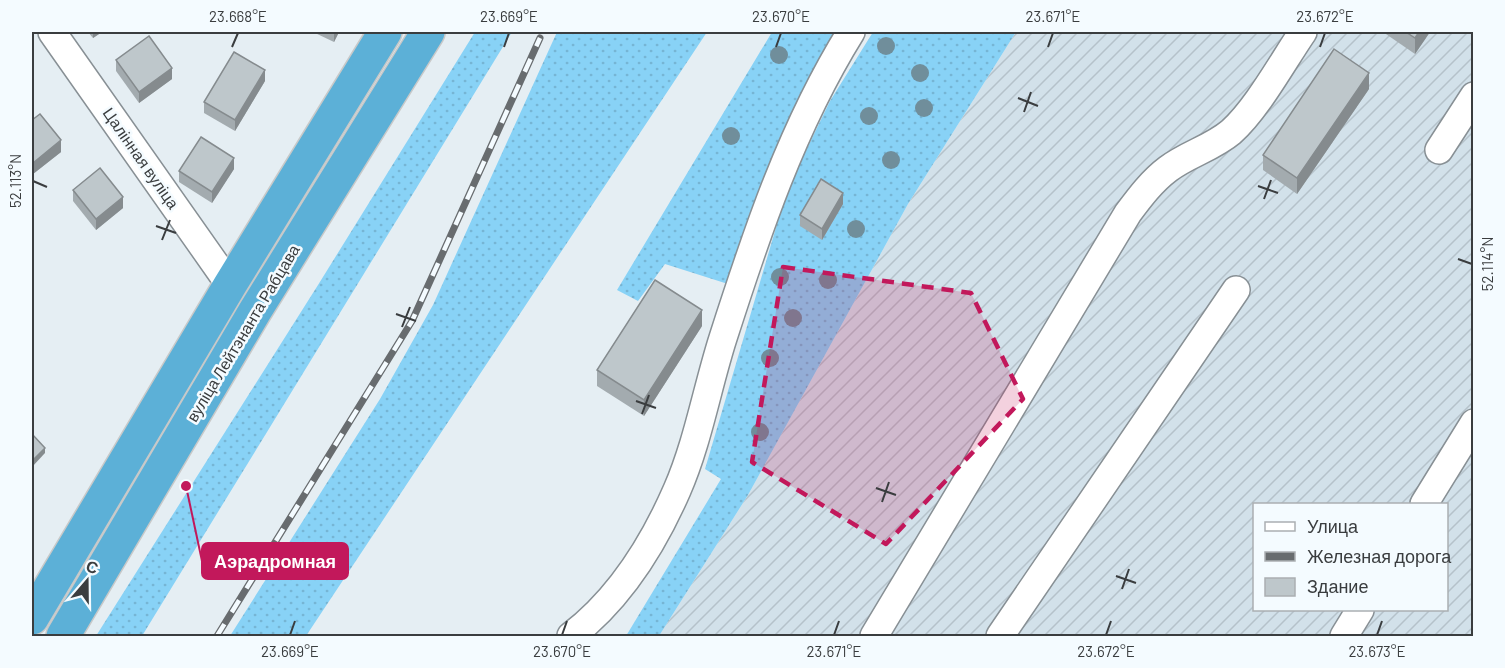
<svg xmlns="http://www.w3.org/2000/svg" width="1505" height="668" font-family="Barlow,sans-serif">
<defs>
<pattern id="industrial-furrows" width="10" height="10" patternUnits="userSpaceOnUse" patternTransform="scale(1.5)"><rect width="10" height="10" fill="#d2e1ea"/><path d="M-1 1l2-2M0 10L10 0M9 11l2-2" fill="none" stroke="#b5c2ca"/></pattern>
<pattern id="grass-dots" width="8" height="8" patternUnits="userSpaceOnUse" patternTransform="scale(1.5)"><rect width="8" height="8" fill="#88d2f6"/><path d="M2 2h.1M6 6h.1" fill="none" stroke="#76b5d4" stroke-width="1.8" stroke-linecap="round"/></pattern>
</defs>
<rect width="100%" height="100%" fill="#e5eef3"/>
<path fill="url(#industrial-furrows)" fill-rule="evenodd" d="M1016,32H1473V636H659L748,495L908,204ZM1254,504H1446V610H1254Z"/>
<g fill="url(#grass-dots)">
<path d="M475,32H512L142,636H96L318,285Z"/>
<path d="M557,32H707L306,636H230L380,399L433,305Z"/>
<path d="M772,32H842L728,284L665,264L638,301L617,290Z"/>
<path d="M873,32H1016L908,204L748,495L659,636H626L721,479L705,469L780,214L799,165L830,101Z"/>
</g>
<g fill="none" stroke-linecap="round" stroke-linejoin="round">
<g stroke="#889095" stroke-width="30">
<g id="minor">
<path d="M52,32L230,285"/>
<path d="M1439,150L1474,96"/>
<path d="M1424,504L1474,423"/>
<path d="M571,636C618,600 653,545 677,490C698,442 707,388 723,338C757,232 792,127 851,32"/>
<path d="M874,636L1128,213C1140,197 1152,181 1168,169C1188,154 1212,148 1231,132C1257,109 1283,61 1303,32"/>
<path d="M1000,636L1236,290"/>
<path d="M1344,636L1360,610"/>
</g>
</g>
<g stroke="#c8c9c9" stroke-width="36">
<g id="highway">
<path d="M32,618L230,285L385,32"/>
<path d="M63,636L255,311L428,32"/>
</g>
</g>
<use href="#minor" stroke="#fff" stroke-width="27"/>
<use href="#highway" stroke="#5cb0d7" stroke-width="33"/>
<g stroke="#686c6f" stroke-width="7">
<path id="rail" d="M217,636L412,321L540,38"/>
</g>
<use href="#rail" stroke="#f4fbff" stroke-width="4.5" stroke-dasharray="14" stroke-linecap="butt"/>
</g>
<g fill="#708e9b">
<circle cx="886" cy="46" r="9"/>
<circle cx="779" cy="55" r="9"/>
<circle cx="920" cy="73" r="9"/>
<circle cx="924" cy="108" r="9"/>
<circle cx="869" cy="116" r="9"/>
<circle cx="731" cy="136" r="9"/>
<circle cx="891" cy="160" r="9"/>
<circle cx="856" cy="229" r="9"/>
<circle cx="780" cy="277" r="9"/>
<circle cx="828" cy="280" r="9"/>
<circle cx="793" cy="318" r="9"/>
<circle cx="770" cy="358" r="9"/>
<circle cx="760" cy="432" r="9"/>
</g>
<g fill="#a3abaf">
<path d="M88,32H102L93,38Z"/>
<path d="M313,32H339L334,42Z"/>
<path d="M1383,32H1430L1415,54Z"/>
<path d="M116,60L172,79L139,103L116,71Z"/>
<path d="M265,81L235,131L204,113V102Z"/>
<path d="M1369,89L1297,194L1263,170V155Z"/>
<path d="M32,120L61,152L33,174L32,171Z"/>
<path d="M234,169L212,203L179,182V171Z"/>
<path d="M73,190L123,208L96,230L73,201Z"/>
<path d="M843,204L822,240L800,226V215Z"/>
<path d="M702,326L644,416L597,386V370Z"/>
</g>
<g fill="#858b8e">
<path d="M93,32H102L93,38Z"/>
<path d="M334,32H339L334,42Z"/>
<path d="M1419,32H1430L1415,54V38Z"/>
<path d="M172,68V79L139,103V92Z"/>
<path d="M265,70V81L235,131V120Z"/>
<path d="M1369,73V89L1297,194V178Z"/>
<path d="M61,140V152L33,174V163Z"/>
<path d="M234,158V169L212,203V192Z"/>
<path d="M843,193V204L822,240V229Z"/>
<path d="M123,197V208L96,230V219Z"/>
<path d="M702,310V326L644,416V400Z"/>
<path d="M45,448V453L32,467V461Z"/>
</g>
<g fill="#bec7cb" stroke="#858b8e" stroke-width="1.5">
<path d="M1406,32H1419L1415,38Z"/>
<path d="M149,36L172,68L139,92L116,60Z"/>
<path d="M1334,49L1369,73L1297,178L1263,155Z"/>
<path d="M234,52L265,70L235,120L204,102Z"/>
<path d="M40,114L61,140L33,163L32,160V120Z"/>
<path d="M201,137L234,158L212,192L179,171Z"/>
<path d="M100,168L123,197L96,219L73,190Z"/>
<path d="M821,179L843,193L822,229L800,215Z"/>
<path d="M655,280L702,310L644,400L597,370Z"/>
<path d="M32,434L45,448L32,461Z"/>
</g>
<path fill="#c2185b" fill-opacity="0.2" stroke="#c2185b" stroke-width="4.5" stroke-dasharray="12 8" stroke-linejoin="round" d="M783,267L971,293L1023,399L886,544L752,462Z"/>
<path fill="none" stroke="#3a3d3f" stroke-width="2" d="M232,47L238,33M504,47L509,33M776,47L781,33M1048,47L1053,33M1320,47L1325,33M1018,98L1038,106M1024,112L1031,92M33,181L47,187M1258,186L1278,193M1264,199L1271,180M156,226L176,233M162,240L170,220M1458,259L1472,264M396,314L416,321M402,327L410,307M636,401L656,408M642,414L649,395M876,488L896,495M882,502L889,482M1116,576L1136,583M1122,589L1129,569M290,635L295,621M562,635L567,621M834,635L839,621M1106,635L1111,621M1377,635L1382,621"/>
<g text-anchor="middle" stroke-width="5" stroke-linejoin="round" paint-order="stroke">
<g font-size="16" fill="#3a3d3f" stroke="#f4fbff">
<text transform="translate(141 158) rotate(55)" y="6">Цалінная вуліца</text>
<text transform="translate(243 333) rotate(-59)" y="6">вуліца Лейтэнанта Рабцава</text>
</g>
</g>
<path fill="none" stroke="#c2185b" stroke-width="2" d="M186 486L202 561"/>
<circle fill="#c2185b" stroke="#f4fbff" stroke-width="2" cx="186" cy="486" r="6"/>
<rect fill="#c2185b" stroke="#c2185b" stroke-width="2" x="202" y="543" width="146" height="36" rx="6"/>
<g font-size="18" text-anchor="middle" font-weight="bold" fill="#fff">
<text x="275" y="568">Аэрадромная</text>
</g>
<rect width="1505" height="668" fill="none" stroke="#f4fbff" stroke-width="66"/>
<rect x="1253" y="503" width="195" height="108" fill="#f4fbff" stroke="#aaafb2" stroke-width="1.5"/>
<rect x="1265" y="522" width="30" height="9" fill="#ffffff" stroke="#aaafb2" stroke-width="1.5"/>
<text x="1307" y="533" font-size="18" fill="#3a3d3f">Улица</text>
<rect x="1265" y="552" width="30" height="9" fill="#686c6f" stroke="#aaafb2" stroke-width="1.5"/>
<text x="1307" y="563" font-size="18" fill="#3a3d3f">Железная дорога</text>
<rect x="1265" y="578" width="30" height="18" fill="#bec7cb" stroke="#aaafb2" stroke-width="1.5"/>
<text x="1307" y="593" font-size="18" fill="#3a3d3f">Здание</text>
<g transform="translate(87 581) rotate(20)" stroke="#f4fbff" stroke-width="4.5" paint-order="stroke">
<path d="M0-4.5L10 22L0 15L-10 22Z" fill="#3a3d3f"/>
<text y="-9" font-size="16" font-weight="bold" text-anchor="middle" fill="#3a3d3f">С</text>
</g>
<rect x="33" y="33" width="1439" height="602" fill="none" stroke="#3a3d3f" stroke-width="2"/>
<g font-size="15" text-anchor="middle" fill="#3a3d3f">
<text x="238" y="22">23.668°E</text>
<text x="509" y="22">23.669°E</text>
<text x="781" y="22">23.670°E</text>
<text x="1053" y="22">23.671°E</text>
<text x="1325" y="22">23.672°E</text>
<text transform="translate(16 181) rotate(-90)" y="5">52.113°N</text>
<text transform="translate(1488 264) rotate(-90)" y="5">52.114°N</text>
<text x="290" y="657">23.669°E</text>
<text x="562" y="657">23.670°E</text>
<text x="834" y="657">23.671°E</text>
<text x="1106" y="657">23.672°E</text>
<text x="1377" y="657">23.673°E</text>
</g>
</svg>
